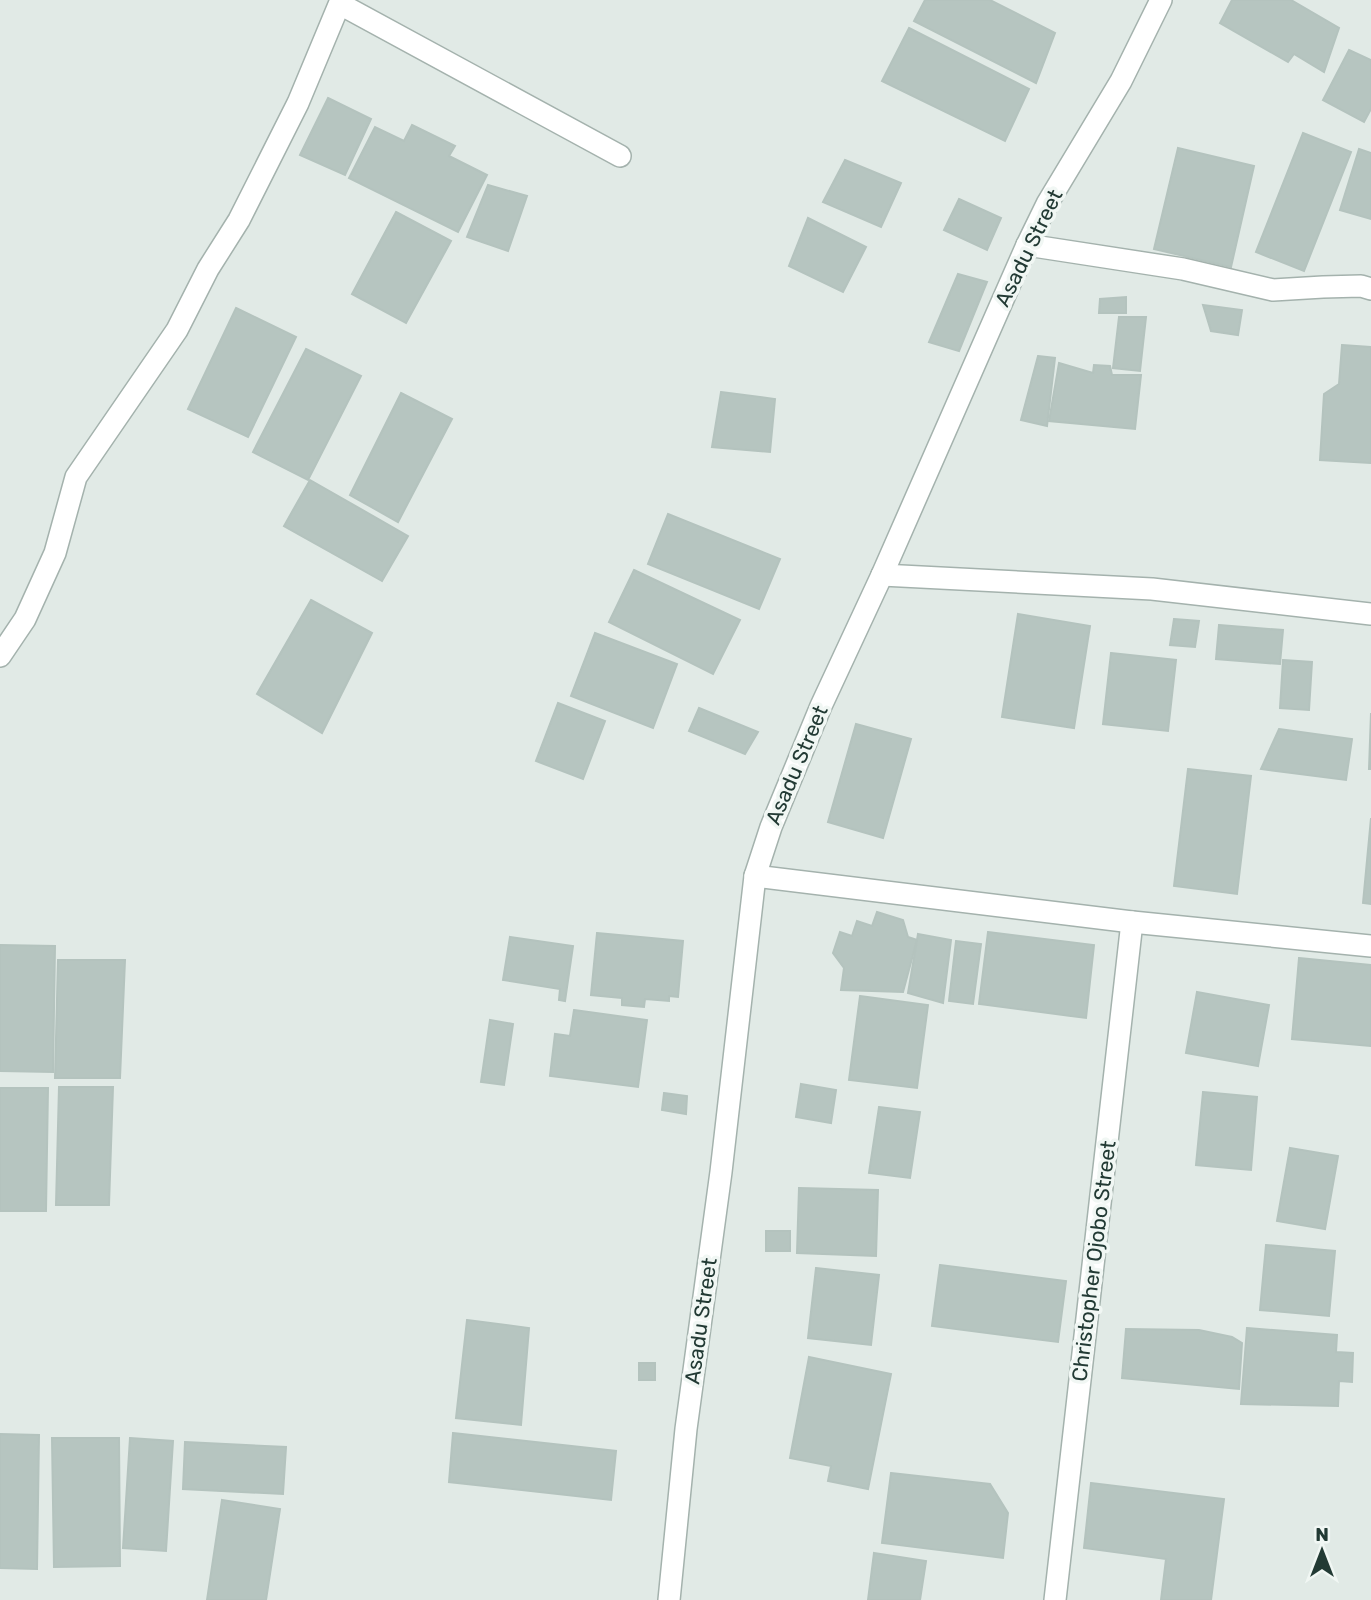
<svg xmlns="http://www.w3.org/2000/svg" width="1371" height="1600" font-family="Rubik,sans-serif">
<rect width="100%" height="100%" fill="#e1eae6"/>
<g fill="#b6c5c0" stroke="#b4c3be" stroke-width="2">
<path d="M925,0H990L1055,33L1036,83L914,21Z"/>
<path d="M1232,0H1291L1339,28L1324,72L1294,54L1288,62L1220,23Z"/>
<path d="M909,28L1029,89L1005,141L882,81Z"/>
<path d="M1349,50L1371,60V109L1364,122L1323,100Z"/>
<path d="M328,98L371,119L345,175L300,155Z"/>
<path d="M412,125L455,146L449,156L487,175L458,232L349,178L375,127L404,141Z"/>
<path d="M1303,133L1351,152L1304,271L1256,252Z"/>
<path d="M1178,148L1254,166L1231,267L1154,249Z"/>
<path d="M1359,149L1371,153V219L1340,210Z"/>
<path d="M845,160L901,183L881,227L823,202Z"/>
<path d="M488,185L527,196L508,251L467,237Z"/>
<path d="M959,199L1001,218L987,250L944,230Z"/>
<path d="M396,212L451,241L406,323L352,294Z"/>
<path d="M808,218L866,247L843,292L789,266Z"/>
<path d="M958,274L987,282L959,351L929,342Z"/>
<path d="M1126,297V313H1099L1100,299Z"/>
<path d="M1203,305L1242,310L1238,335L1211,331Z"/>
<path d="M236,308L296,337L248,437L188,409Z"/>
<path d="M1119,317H1146L1140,371L1113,368Z"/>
<path d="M1342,345L1371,347V463L1320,460L1324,394L1339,384Z"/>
<path d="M306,349L361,376L308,480L253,452Z"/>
<path d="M1038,356L1055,358L1047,426L1021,420Z"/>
<path d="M1059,363L1093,373L1094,365L1110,366L1112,375H1141L1135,429L1049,421Z"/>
<path d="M721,392L775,399L770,452L712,447Z"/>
<path d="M401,393L452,419L398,522L350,495Z"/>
<path d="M310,480L408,536L382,581L284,526Z"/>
<path d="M668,514L780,559L759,609L648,564Z"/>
<path d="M634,570L740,620L713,674L609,622Z"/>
<path d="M311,600L372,633L322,733L257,694Z"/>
<path d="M1018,614L1090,626L1074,728L1002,717Z"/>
<path d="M1174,619L1199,621L1195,647L1170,645Z"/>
<path d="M1219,625L1283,630L1280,664L1216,659Z"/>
<path d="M595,633L677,664L653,728L571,696Z"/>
<path d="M1111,653L1176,660L1168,731L1103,724Z"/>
<path d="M1283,660L1312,662L1309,710L1280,708Z"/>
<path d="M558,703L605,721L583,779L536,761Z"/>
<path d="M699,708L758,732L745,754L689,731Z"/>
<path d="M1371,713V769H1369Z"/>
<path d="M856,724L911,739L883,838L828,822Z"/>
<path d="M1279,729L1352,739L1346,780L1261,769Z"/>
<path d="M1188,769L1251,776L1237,894L1174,886Z"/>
<path d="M1371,818V904L1363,903Z"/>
<path d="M877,912L903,920L908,937L917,940L903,992L841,990L844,968L833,953L840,932L852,936L857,921L872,926Z"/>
<path d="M988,932L1094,945L1086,1018L979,1004Z"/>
<path d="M597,933L683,941L678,997L669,996V1001L645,999L644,1007L622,1005V998L591,995Z"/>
<path d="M918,934L951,940L943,1003L908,993Z"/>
<path d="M510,937L573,946L565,1001L559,1000L560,989L503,980Z"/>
<path d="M956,941L981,944L973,1004L949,1001Z"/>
<path d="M0,945L55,946L53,1072L0,1071Z"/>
<path d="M1299,958L1371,965V1046L1292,1039Z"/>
<path d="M58,960H125L120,1078H55Z"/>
<path d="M1197,992L1269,1005L1258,1066L1186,1053Z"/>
<path d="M860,996L928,1005L917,1088L849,1080Z"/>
<path d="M574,1010L647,1020L638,1087L550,1076L555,1034L570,1036Z"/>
<path d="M490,1020L513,1024L504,1085L481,1082Z"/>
<path d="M801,1084L836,1090L831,1123L796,1117Z"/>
<path d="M59,1087H113L109,1205H56Z"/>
<path d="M0,1088H48L46,1211H0Z"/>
<path d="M1203,1092L1257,1097L1251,1170L1196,1165Z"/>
<path d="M664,1093L687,1096L686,1114L662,1110Z"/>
<path d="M879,1107L920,1112L910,1178L869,1173Z"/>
<path d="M1290,1148L1338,1156L1325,1229L1277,1221Z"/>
<path d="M799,1188L878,1190L876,1256L797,1253Z"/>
<rect x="766" y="1231" width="24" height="20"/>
<path d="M1266,1245L1335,1251L1329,1316L1260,1310Z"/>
<path d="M940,1265L1066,1281L1058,1342L932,1326Z"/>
<path d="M816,1268L879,1275L871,1345L808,1338Z"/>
<path d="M467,1320L529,1328L521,1425L456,1418Z"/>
<path d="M1247,1328L1337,1335L1336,1352L1353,1353L1352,1382L1339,1381L1338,1406L1241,1404Z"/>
<path d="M1126,1329L1199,1330L1232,1337L1242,1343L1239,1389L1122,1378Z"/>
<path d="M809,1357L891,1374L868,1489L828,1481L831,1466L790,1458Z"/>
<rect x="639" y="1363" width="16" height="17"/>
<path d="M453,1433L616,1451L611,1500L449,1482Z"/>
<path d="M0,1434L39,1435L37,1569L0,1568Z"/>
<path d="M52,1438H119L120,1566L54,1567Z"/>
<path d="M130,1438L173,1441L166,1551L123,1548Z"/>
<path d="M185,1442L286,1447L283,1494L183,1489Z"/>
<path d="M891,1473L990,1484L1008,1513L1003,1558L882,1543Z"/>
<path d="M1091,1483L1224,1499L1211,1600H1161L1166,1559L1084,1548Z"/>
<path d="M222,1500L280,1509L266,1600H207Z"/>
<path d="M874,1553L926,1561L920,1600H868Z"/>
</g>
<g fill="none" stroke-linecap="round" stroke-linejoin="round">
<g stroke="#a4b2ad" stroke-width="24">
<g id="street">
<path d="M340,4L620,156"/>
<path d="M1027,245L1183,269L1273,290L1323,287L1361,286L1371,289"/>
<path d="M882,575L1152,589L1371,614"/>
<path d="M0,656L25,619L55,553L76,477L177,330L208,269L239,220L298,103L341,0"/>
<path d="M755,876L1132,922L1371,946"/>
<path d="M669,1600L686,1429L721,1172L755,876L771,827L821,706L882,575L1027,245L1047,204L1121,81L1161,0"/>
<path d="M1055,1600L1132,922"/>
</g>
</g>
<use href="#street" stroke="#fff" stroke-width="21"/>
</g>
<g text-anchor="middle" stroke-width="7" stroke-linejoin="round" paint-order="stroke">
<g font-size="21" fill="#223a34" stroke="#f1f7f4">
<text transform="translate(1029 248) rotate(-64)" y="7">Asadu Street</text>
<text transform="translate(797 765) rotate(-67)" y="7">Asadu Street</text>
<text transform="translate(1094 1261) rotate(-83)" y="7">Christopher Ojobo Street</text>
<text transform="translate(701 1321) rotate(-82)" y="7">Asadu Street</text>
</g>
</g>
<g transform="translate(1322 1551)" stroke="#f1f7f4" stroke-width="5" paint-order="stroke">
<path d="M0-5L12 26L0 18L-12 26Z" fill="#223a34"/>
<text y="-10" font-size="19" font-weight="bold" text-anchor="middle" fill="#223a34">N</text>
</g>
</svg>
